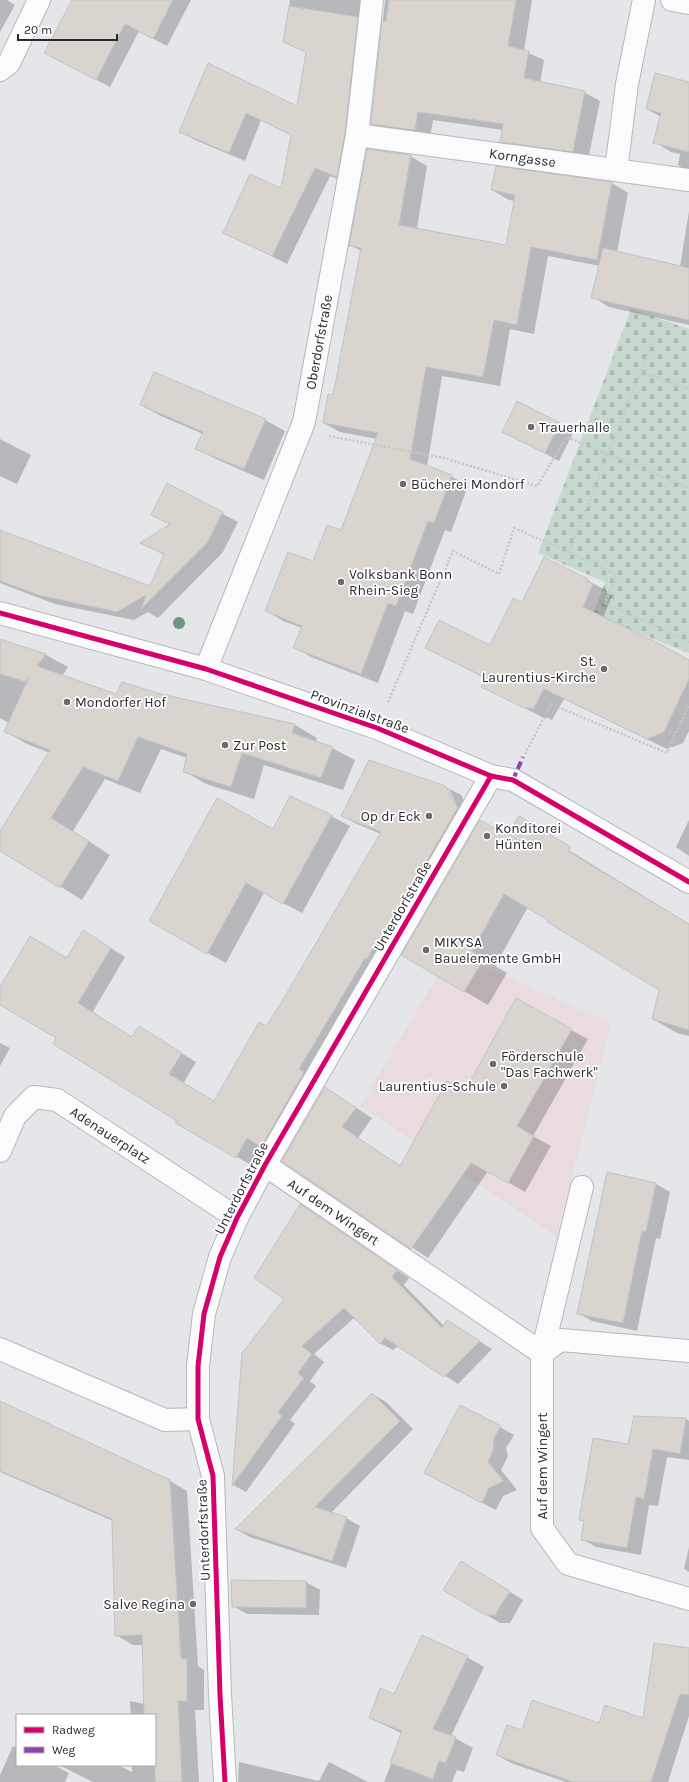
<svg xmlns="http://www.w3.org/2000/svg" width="689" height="1782" font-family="Karla,sans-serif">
<defs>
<pattern id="cemetery-stones" width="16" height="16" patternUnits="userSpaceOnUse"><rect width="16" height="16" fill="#c7d9cd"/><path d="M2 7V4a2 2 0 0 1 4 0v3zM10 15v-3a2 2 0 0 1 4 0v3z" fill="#abbab0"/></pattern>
</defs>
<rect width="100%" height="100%" fill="#e4e6ea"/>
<path fill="#eadcde" d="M481,965L611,1023L557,1236L360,1106L437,976L464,992Z"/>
<path fill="url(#cemetery-stones)" d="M631,309L689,329V653L593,615L605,582L538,553Z"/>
<g fill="#0003" fill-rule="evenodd">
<path d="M0,0H7L15,5L0,32Z"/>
<path d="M89,0H191L167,46L139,31L110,87L59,60Z"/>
<path d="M290,0H378L352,185L330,176L287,264L224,232L281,190L292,135L261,120L245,161L195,140L180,131L208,64L298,107L307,53L284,42Z"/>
<path d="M385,0H532L524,51L544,60L540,83L584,92L600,101L588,160L516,150L501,141L503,130L433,120L430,138L387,132L372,124Z"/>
<path d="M689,82V171L678,165L680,154L671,152L655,142L661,117L647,109Z"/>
<path d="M410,156L427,166L417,229L507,246L515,201L509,200L492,190L612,183L628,193L617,252L680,267L689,211V325L609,307L593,297L600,266L548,256L534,334L510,329L500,386L442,376L427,467L451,476L468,486L451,532L445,530L413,614L405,611L378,683L311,657L294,647L302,628L283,621L267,611L342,532L377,439L340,432L324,423L334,396L361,251L350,245Z"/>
<path d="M518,403L574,431L559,461L504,432Z"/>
<path d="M141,405L265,420L285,431L264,480L216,459L196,448L203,434L161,416Z"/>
<path d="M0,439L31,455L17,484L0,476Z"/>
<path d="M168,485L238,522L223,552L158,618L148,612L134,620L55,604L0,583V538L150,588L164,555L142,543L171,525Z"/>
<path d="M587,580L607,591V593L612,596L603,618L689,661V731L683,743L667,749L564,699L552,720L547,717L546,719L482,686L486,679L427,648L491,646L522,603Z"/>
<path d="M0,640L46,655L68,667L62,676L117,695L160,694L295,725L317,738L316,742L332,748L355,760L343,790L264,765L254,799L206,784L184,771L187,758L161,749L140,793L105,779L73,831L110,855L82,900L0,849V833L50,753L27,744L5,731L9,723L0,718Z"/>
<path d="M446,787L461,795L470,815L395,950L376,939L375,941L391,951L276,1155L262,1146L251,1165L177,1123L178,1120L58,1038L0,1004V989L67,959L98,940L125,957L92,1013L133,1038L154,1036L196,1062L183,1084L215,1102L282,1003L381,834L357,824L342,816ZM447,789H449L458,809L456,810Z"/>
<path d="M331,816L350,826L302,913L264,893L226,963L169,932L273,831Z"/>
<path d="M689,820V856L676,847Z"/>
<path d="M541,833L689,924V1036L677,1033L653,1019L660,989L528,907L495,966L507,973L488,1005L403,955L507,836Z"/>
<path d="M571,1030L588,1039L533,1136L551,1146L525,1192L488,1171L428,1258L283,1161L325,1088L372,1118L358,1138L401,1166L465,1092Z"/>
<path d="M0,1043L10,1048L0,1066Z"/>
<path d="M608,1174L656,1184L670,1192L660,1239L656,1238L637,1331L592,1321L578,1313Z"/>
<path d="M301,1206L409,1278L404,1285L444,1326L460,1329L492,1349L458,1384L398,1346L393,1350L380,1343L355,1317L314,1354L324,1362L310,1381L316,1386L290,1420L295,1424L246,1492L233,1485L243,1354L285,1298Z"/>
<path d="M372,1394L386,1402L413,1429L331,1513L346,1518L360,1526L346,1568L250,1537L236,1529Z"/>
<path d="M0,1402L170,1481L187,1491L198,1666L204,1670V1710H195L199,1782H93L59,1765H118L132,1772V1765H155V1715H131L130,1701L144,1704L143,1645H133L116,1635L113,1521L0,1472Z"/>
<path d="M686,1419L689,1421V1460L667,1457L658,1506L649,1505L641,1555L596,1547L582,1539L585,1522L580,1519L629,1445Z"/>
<path d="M500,1427L514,1435L506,1448L508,1456L501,1470L517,1490L503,1496L496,1510L439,1481Z"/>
<path d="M689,1547V1572L684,1569Z"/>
<path d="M475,1570L523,1600L510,1623H500L485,1614Z"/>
<path d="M232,1581L306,1582L320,1590L319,1615L247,1614L233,1606Z"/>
<path d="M689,1649V1716L668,1782H566L511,1763L497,1755L522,1731L644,1719Z"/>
<path d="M467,1657L484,1667L451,1736L473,1748L464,1772L457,1770L452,1782H384L403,1734L370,1718L394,1696Z"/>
<path d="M13,1746L17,1748V1765H54L69,1773L65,1782H0V1775Z"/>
<path d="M239,1762L319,1781L329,1762L368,1782H238Z"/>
</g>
<g fill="#d9d4cd" stroke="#c3c3c3">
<path d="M72,0H173L153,39L125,24L96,80L44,53Z"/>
<path d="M389,0H516L508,46L529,51L524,78L585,91L573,152L500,142L503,124L418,112L415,130L371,124L382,21H386Z"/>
<path d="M289,6L358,17L345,133L337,177L315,168L272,256L223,233L250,174L281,188L291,135L246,113L229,153L179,132L208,63L297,106L306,52L283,42Z"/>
<path d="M655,73L689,82V152L653,143L661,113L646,109Z"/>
<path d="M367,149L411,155L399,225L506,245L515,195L491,190L496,166L612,182L597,260L531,247L517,325L494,320L483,377L426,367L410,459L452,475L434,523L428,521L396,606L388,603L361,674L293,648L302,626L265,611L288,552L313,561L327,525L341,530L378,433L323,423L328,394L333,395L361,248L349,246Z"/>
<path d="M603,248L689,268V320L591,298Z"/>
<path d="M154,372L266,419L244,469L195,449L203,432L140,405Z"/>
<path d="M517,401L560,423L545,453L502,432Z"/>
<path d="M167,483L223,512L207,543L141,609L146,595L117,612L38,595L0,581V530L150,586L164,554L140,543L170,524L151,515Z"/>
<path d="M544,557L588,579L587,581L593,584L583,607L662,645L689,660V679L664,732L647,739L544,689L533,709L527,707L526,709L481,687L486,678L425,648L439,620L490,645L513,598L522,602Z"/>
<path d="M0,639L46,654L37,666L116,694L122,682L161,694L295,724L292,733L333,747L321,778L242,753L231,787L183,772L187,754L138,737L118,781L83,767L51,818L89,841L60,888L0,851V831L50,750L4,732L29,677L26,682L0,674Z"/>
<path d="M369,760L446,786L455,805L458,807L380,943L377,941L367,959L365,958L299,1069L304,1072L261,1147L247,1138L236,1158L175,1123L177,1121L53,1044L56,1038L0,1005V987L30,936L67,958L83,930L111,948L78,1003L132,1037L139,1026L182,1053L169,1074L214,1101L259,1022L266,1026L281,1003L381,832L341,816Z"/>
<path d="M290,796L332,815L283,904L246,883L207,954L149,921L217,798L273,829Z"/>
<path d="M519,816L571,847L568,851L689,924V1030L652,1019L659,990L547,922L548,920L504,894L472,951L484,958L464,992L401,955L480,820L506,835Z"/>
<path d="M516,998L572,1029L517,1126L534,1136L508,1183L471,1163L411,1249L282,1161L325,1087L356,1108L342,1127L400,1166L447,1081L465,1091Z"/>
<path d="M607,1172L656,1183L646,1232L642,1231L623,1323L577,1314Z"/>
<path d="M300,1204L397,1270L392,1277L442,1328L447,1320L480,1341L444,1377L385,1338L380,1344L344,1308L302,1346L312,1354L298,1373L304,1378L278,1412L282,1416L232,1486L242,1353L284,1299L254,1278Z"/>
<path d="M372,1393L400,1421L315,1507L347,1517L332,1561L235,1529Z"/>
<path d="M0,1401L170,1480L181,1658L187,1659V1701H178L182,1782H155V1715H144L142,1635L115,1636L112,1519L0,1471Z"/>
<path d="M460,1405L501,1426L493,1440L494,1448L488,1462L504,1481L489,1488L482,1503L424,1473Z"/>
<path d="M634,1416L686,1418L680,1454L653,1449L644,1499L636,1497L627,1548L581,1540L584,1521L579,1520L593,1438L628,1444Z"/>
<path d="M461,1561L510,1591L495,1615H485L443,1590Z"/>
<path d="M231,1580L306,1581V1608L232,1607Z"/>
<path d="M422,1635L468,1656L433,1729L456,1737L446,1763L439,1761L433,1779L390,1763L402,1731L369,1718L380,1688L394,1694Z"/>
<path d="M654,1643L689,1648V1695L680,1694L651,1782H573L496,1755L507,1725L522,1730L532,1700L599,1723L605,1705L643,1718Z"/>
</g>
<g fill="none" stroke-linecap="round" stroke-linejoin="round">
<g stroke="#b7b8bb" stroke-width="24">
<g id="minor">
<path d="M672,0L689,3"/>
<path d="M0,70L9,63L39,0"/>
<path id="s1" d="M357,135L689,180"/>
<path d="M616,170L627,84L644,0"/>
<path d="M0,613L206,669L377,728L491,776L513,780L689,882"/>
<path id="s2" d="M206,669L304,422L357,135L372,0"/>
<path id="s3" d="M0,1151L15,1116L34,1097L57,1100L237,1218"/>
<path id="s4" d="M265,1165L542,1353V1528L568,1564L689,1599"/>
<path d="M0,1349L165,1420L198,1419"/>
<path d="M542,1353L582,1187"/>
<path d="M542,1353L561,1340L689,1351"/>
<path d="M225,1782L220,1695L213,1476L198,1419V1366L204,1314L220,1257L237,1218L265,1165L491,776"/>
</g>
</g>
<g stroke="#c6c7c9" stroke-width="2.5" stroke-dasharray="2 2" stroke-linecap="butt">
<path d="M652,343L569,552L617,575L605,603L689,642"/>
<path d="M641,372L689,389"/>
<path d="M329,436L444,458L537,486L567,437L689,488"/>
<path d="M388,702L453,551L499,574L514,528L569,552"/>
<path d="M525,754L551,704L667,753L689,704"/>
</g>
<use href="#minor" stroke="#fbfbfc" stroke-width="22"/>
<path stroke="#8e44ad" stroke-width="4" stroke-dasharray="8 4" stroke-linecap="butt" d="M513,780L523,757"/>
<g stroke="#fff" stroke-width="8">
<g id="cycleway">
<path d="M0,613L206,669L377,728L491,776L513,780L689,882"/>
<path d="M225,1782L220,1695L213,1476L198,1419V1366L204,1314L220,1257L237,1218L265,1165L491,776"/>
</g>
</g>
<use href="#cycleway" stroke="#d6006c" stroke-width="5"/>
</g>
<circle fill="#6c967f" cx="179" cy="623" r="6"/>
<g fill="#6a6c70" stroke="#fff" stroke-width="1.5">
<circle cx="531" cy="427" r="4"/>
<circle cx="403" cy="484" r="4"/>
<circle cx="341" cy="582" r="4"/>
<circle cx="604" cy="669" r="4"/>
<circle cx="67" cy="702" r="4"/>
<circle cx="225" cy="745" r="4"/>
<circle cx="429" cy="816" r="4"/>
<circle cx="487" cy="836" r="4"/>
<circle cx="426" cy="950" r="4"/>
<circle cx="493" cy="1064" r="4"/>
<circle cx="504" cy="1086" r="4"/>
<circle cx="193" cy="1604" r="4"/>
</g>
<g text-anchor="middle" stroke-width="3.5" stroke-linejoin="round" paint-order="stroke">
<g font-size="14" fill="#292a2e" stroke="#fff">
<text dy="5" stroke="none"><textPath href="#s1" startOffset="167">Korngasse</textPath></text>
<text dy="5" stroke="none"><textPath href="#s2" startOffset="347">Oberdorfstraße</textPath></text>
<text transform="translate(360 711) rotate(20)" y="5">Provinzialstraße</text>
<text transform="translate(402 906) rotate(-60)" y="5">Unterdorfstraße</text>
<text dy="5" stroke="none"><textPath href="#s3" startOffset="152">Adenauerplatz</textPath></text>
<text transform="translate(241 1188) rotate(-63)" y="5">Unterdorfstraße</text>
<text dy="5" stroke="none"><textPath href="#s4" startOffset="83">Auf dem Wingert</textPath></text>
<text transform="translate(542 1466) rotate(-90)" y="5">Auf dem Wingert</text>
<text transform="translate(203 1530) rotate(-92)" y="5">Unterdorfstraße</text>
</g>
<g font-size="14" fill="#292a2e" stroke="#fff" text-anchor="start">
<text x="539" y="432">Trauerhalle</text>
<text x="411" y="489">Bücherei Mondorf</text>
<text x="349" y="579">Volksbank Bonn<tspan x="349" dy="16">Rhein-Sieg</tspan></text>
<text x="596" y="666" text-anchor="end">St.<tspan x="596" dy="16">Laurentius-Kirche</tspan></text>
<text x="75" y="707">Mondorfer Hof</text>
<text x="233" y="750">Zur Post</text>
<text x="421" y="821" text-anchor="end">Op dr Eck</text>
<text x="495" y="833">Konditorei<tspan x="495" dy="16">Hünten</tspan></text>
<text x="434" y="947">MIKYSA<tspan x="434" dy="16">Bauelemente GmbH</tspan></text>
<text x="501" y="1061">Förderschule<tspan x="501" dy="16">"Das Fachwerk"</tspan></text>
<text x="496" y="1091" text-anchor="end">Laurentius-Schule</text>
<text x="185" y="1609" text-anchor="end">Salve Regina</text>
</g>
</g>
<rect x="16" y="1714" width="140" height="52" fill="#ffffff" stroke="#a9aaab"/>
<rect x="24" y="1727" width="20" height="6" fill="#d6006c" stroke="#a9aaab"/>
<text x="52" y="1734" font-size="12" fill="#292a2e">Radweg</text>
<rect x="24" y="1747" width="20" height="6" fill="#8e44ad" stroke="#a9aaab"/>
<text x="52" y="1754" font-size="12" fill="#292a2e">Weg</text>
<path d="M18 34v6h99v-6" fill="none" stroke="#292a2e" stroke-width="2"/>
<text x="24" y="34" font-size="12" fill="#292a2e" stroke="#ffffff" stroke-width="3" paint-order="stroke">20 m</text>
</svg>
